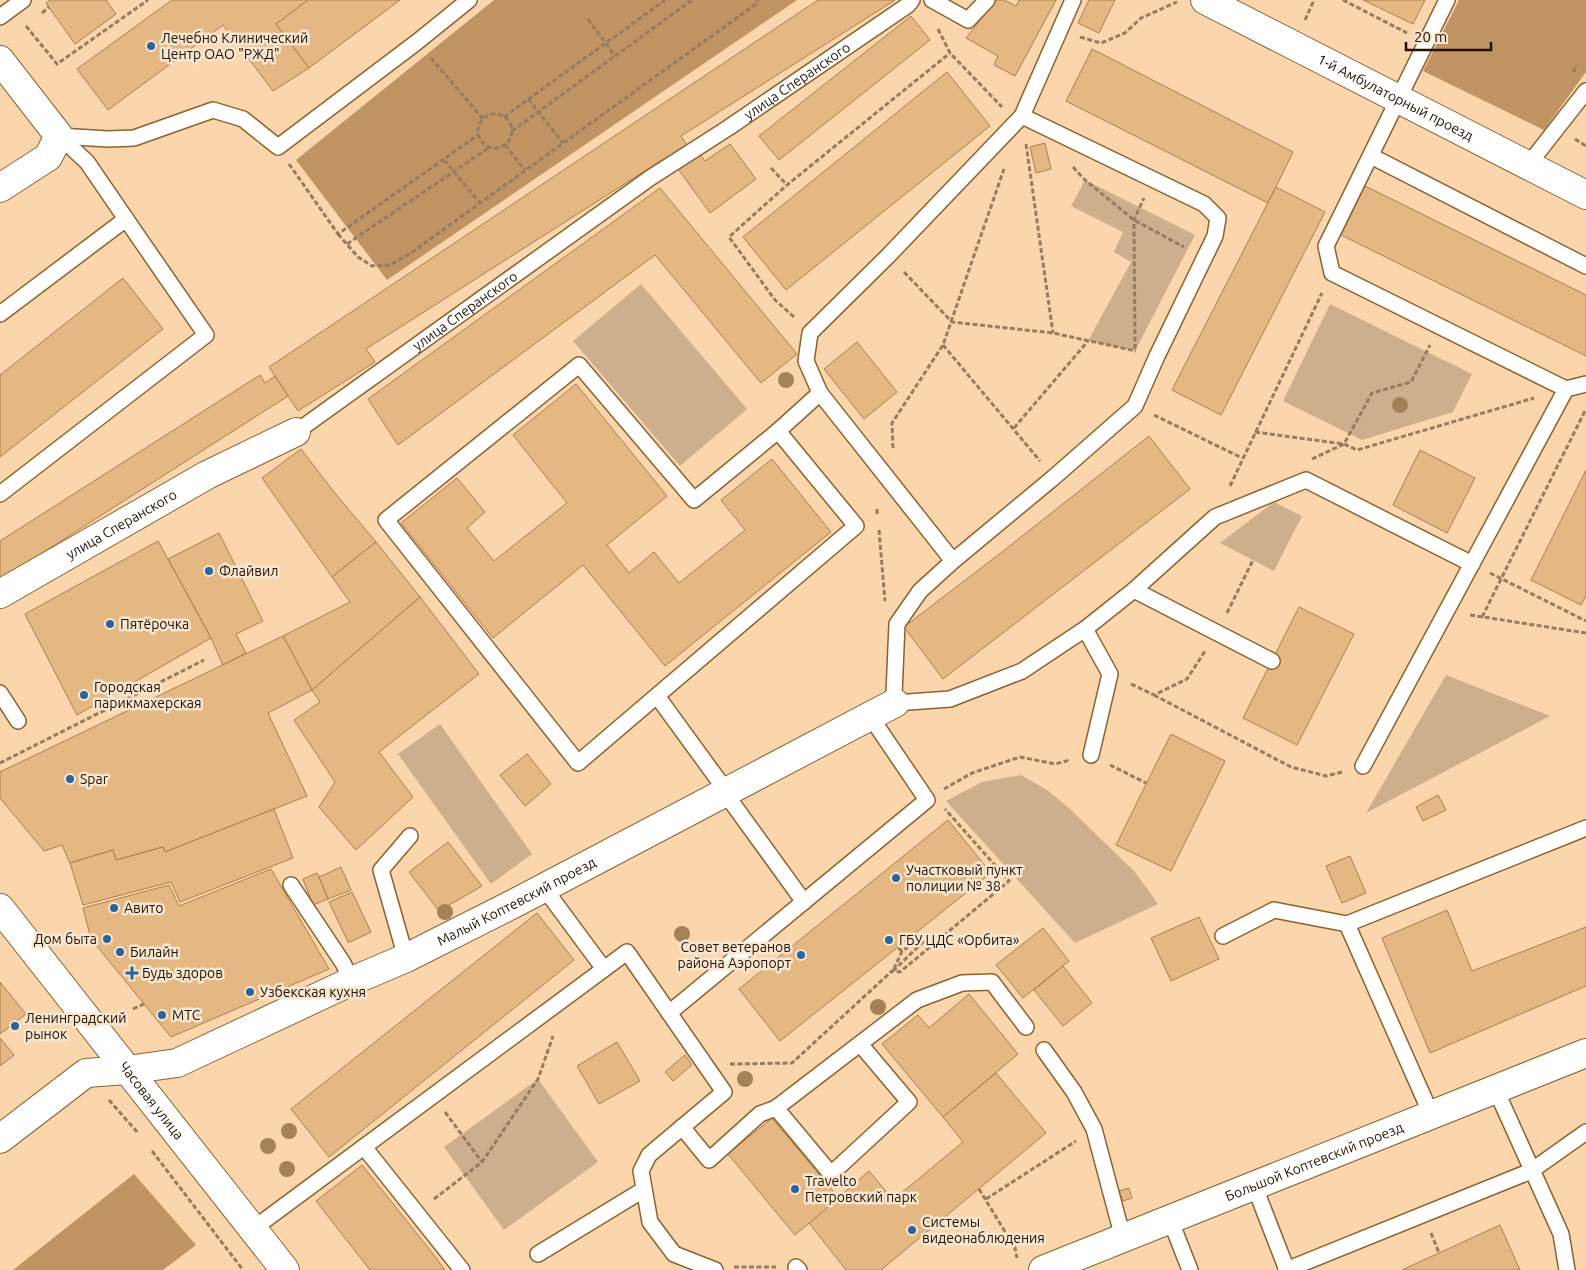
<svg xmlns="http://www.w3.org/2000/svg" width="1586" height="1270" font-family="Ubuntu,sans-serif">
<rect width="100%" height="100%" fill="#fbd5ab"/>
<g fill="#cdaf8e">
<path d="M1085,180L1195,235L1135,351L1088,341L1131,262L1114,252L1123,232L1071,206Z"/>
<path d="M641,284L747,409L680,466L573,341Z"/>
<path d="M1330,304L1472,374L1453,412L1362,440L1283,401Z"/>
<path d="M1274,502L1302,516L1274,571L1220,543Z"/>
<path d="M1446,675L1550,716L1366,813Z"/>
<path d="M440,724L532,854L491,884L398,754Z"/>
<path d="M1021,775L1047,790L1070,809L1135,872L1158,904L1075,943L946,801L982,782Z"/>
<path d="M538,1079L598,1162L504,1230L444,1147Z"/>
</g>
<g fill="#c09462">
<path d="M494,0H797L387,280L296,160Z"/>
<path d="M1459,0H1586V72L1544,130L1423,71Z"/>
<path d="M134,1174L196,1245L163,1270H13Z"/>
</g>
<g fill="#e5b783" stroke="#ac804e">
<path d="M50,0H106L116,14L75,44L46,3Z"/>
<path d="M172,0H308L276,24L309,68L273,91L223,25L108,110L77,69Z"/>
<path d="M308,0H400L309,68L276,24Z"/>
<path d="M818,0H895L681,136L689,148L664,164L662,160L366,349L375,362L298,411L269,367Z"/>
<path d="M996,0H1004L1016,6L1019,0H1056L1015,76L994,65L998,56L966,38Z"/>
<path d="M1089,0H1115L1099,33L1078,23Z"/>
<path d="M1363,0H1425L1413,24Z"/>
<path d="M911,16L930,40L779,160L759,136Z"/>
<path d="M1092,49L1293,152L1268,203L1066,101Z"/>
<path d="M947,72L990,126L786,290L743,237Z"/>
<path d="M1045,143L1051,169L1036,173L1030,147Z"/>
<path d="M730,144L756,179L710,213L678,169L699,153L705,161Z"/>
<path d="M1365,186L1586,295V356L1341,235Z"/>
<path d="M1276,187L1325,212L1221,415L1172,390Z"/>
<path d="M660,188L797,354L761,383L655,255L398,445L368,399Z"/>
<path d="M123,278L163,329L0,457V375Z"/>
<path d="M857,342L897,392L864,419L824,369Z"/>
<path d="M260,375L265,383L275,376L288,396L0,580V541Z"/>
<path d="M576,384L667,496L607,545L629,573L654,552L679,583L745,530L721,500L772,459L831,532L665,666L583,565L493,638L401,523L457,478L485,512L467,528L494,561L567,503L513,435Z"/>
<path d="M1149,436L1190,489L943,679L904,627L1002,552Z"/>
<path d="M301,449L334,492L376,542L332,577L262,478Z"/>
<path d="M1420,450L1475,478L1447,533L1393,505Z"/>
<path d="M1586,470V596L1581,605L1531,580Z"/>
<path d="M219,533L263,621L236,634L246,653L223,665L211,638L168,559Z"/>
<path d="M158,541L211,638L77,715L25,614Z"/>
<path d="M376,542L420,597L312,690L283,636L350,602L332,577Z"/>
<path d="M420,597L479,674L379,752L413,797L356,850L319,807L335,782L294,720L320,702L312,690Z"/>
<path d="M1299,607L1354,634L1297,745L1243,718Z"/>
<path d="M283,636L312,690L268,713L307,796L165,852L163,847L116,860L113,850L70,863L62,845L44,851L0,798V772Z"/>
<path d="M1171,734L1225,761L1171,871L1116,845Z"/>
<path d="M527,754L551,784L525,806L500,775Z"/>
<path d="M1438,795L1446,810L1423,821L1416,807Z"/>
<path d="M274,809L293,858L180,902L171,882L83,905L70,863L113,850L116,860L163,847L165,852Z"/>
<path d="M948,820L991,873L780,1041L739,989Z"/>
<path d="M448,842L482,886L439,911L409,872Z"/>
<path d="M1350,856L1366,893L1342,903L1326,866Z"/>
<path d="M341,867L351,890L328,899L319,877Z"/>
<path d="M271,869L329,969L171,1037L91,939L83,908L169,885L179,906Z"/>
<path d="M317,873L328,899L313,905L303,879Z"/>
<path d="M352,892L371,932L350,942H348L329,902Z"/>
<path d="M1447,910L1472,971L1586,927V986L1430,1053L1382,938Z"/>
<path d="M537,913L574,960L329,1157L291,1109Z"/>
<path d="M1199,917L1219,959L1171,981L1151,938Z"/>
<path d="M1043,928L1069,961L1023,998L996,965Z"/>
<path d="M1063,966L1092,1003L1063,1026L1034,990Z"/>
<path d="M0,982L26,1014L0,1034Z"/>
<path d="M969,994L1018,1054L943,1117L882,1044L918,1015L929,1028Z"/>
<path d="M0,1038L14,1055L0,1066Z"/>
<path d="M617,1042L640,1081L599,1104L577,1066Z"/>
<path d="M685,1055L692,1065L673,1081L665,1072Z"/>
<path d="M996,1073L1046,1133L881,1270H846L809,1223L869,1171L893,1200L963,1142L943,1117Z"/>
<path d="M772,1118L839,1198L795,1235L728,1154Z"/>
<path d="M362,1165L430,1250L445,1270H370L316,1201Z"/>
<path d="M1129,1188L1132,1198L1123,1201L1119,1191Z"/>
<path d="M1500,1225L1520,1270H1402L1439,1253Z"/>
</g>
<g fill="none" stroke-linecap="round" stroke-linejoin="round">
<g stroke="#8c622f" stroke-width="18">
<g id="service">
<path d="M932,0L968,20L987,0"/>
<path d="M1447,0L1326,246L1332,273L1566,389L1586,384"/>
<path d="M0,17L23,0"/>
<path d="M1022,116L1073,0"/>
<path d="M59,136L108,139L134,138L213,110L243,119L278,147L417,42L469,0"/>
<path d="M1371,156L1586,266"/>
<path d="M1528,165L1586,91"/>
<path d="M0,314L126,219L87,162L59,136"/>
<path d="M579,365L694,500L778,431L856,526L578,763L386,520Z"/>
<path d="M778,431L820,393"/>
<path id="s1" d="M296,432L650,178L728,128L908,5L912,0"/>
<path d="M0,494L206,335L126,219"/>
<path d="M953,561L820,393L806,361L810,333L888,256L1022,116L1204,204L1218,218L1215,236L1157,356L1135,406L1053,478L953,561L920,591L897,624L894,694L895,703L950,699L1022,671L1085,629L1134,590L1215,517L1306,480L1472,564"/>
<path d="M1134,590L1272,661"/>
<path d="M1085,629L1110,674L1091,755"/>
<path d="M0,693L18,721"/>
<path d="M657,696L727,792"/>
<path d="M1363,766L1566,389"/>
<path d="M725,793L804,902"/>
<path d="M291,885L343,963L352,981"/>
<path d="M544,888L604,969"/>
<path d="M1223,936L1274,910L1347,924"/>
<path d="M406,958L381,870L410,836"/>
<path d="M669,1013L927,800L870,716"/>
<path d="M1044,1050L1074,1092L1094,1129L1123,1238"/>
<path d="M1495,1088L1561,1234L1567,1270"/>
<path d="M776,1108L831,1174L909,1102L860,1044"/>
<path d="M1431,1114L1347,924L1586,828"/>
<path d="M682,1127L709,1160L760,1114L776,1108L917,1000L962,983L992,982L1026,1027"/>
<path d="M364,1147L462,1270"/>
<path d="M1254,1185L1287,1270"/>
<path d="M1170,1219L1190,1270"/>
<path d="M253,1229L627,952L724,1092L649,1155L641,1171L650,1222L674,1254L715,1270"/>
<path d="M538,1254L643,1190"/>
<path d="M796,1267L799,1270"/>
<path d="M1286,1270L1531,1171L1586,1132"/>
</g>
</g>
<g stroke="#8c622f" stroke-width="30">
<g id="minor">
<path id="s2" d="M1205,0L1586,195"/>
<path d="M0,60L59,136L48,157L0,188"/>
<path id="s3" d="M0,594L207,475L296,432"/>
<path id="s4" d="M0,1139L86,1073L127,1070L177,1063L352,981L406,958L515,903L895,703"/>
<path id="s5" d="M1043,1270L1586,1053"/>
</g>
</g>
<g stroke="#8c622f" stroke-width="30">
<g id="tertiary">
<path id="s6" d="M0,908L285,1270"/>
</g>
</g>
<g stroke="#987c5e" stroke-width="3" stroke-dasharray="5 2.5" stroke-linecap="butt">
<path d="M1343,0L1407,33"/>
<path d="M42,13L49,7"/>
<path d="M588,19L615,56"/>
<path d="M1305,20L1314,0"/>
<path d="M26,26L57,64L148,0"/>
<path d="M938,29L950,53L1002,107"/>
<path d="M1080,37L1101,43L1125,33L1141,18L1177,2"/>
<path d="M431,58L483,119"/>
<path d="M1573,72L1577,65"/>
<path d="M528,99L563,143"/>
<circle cx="495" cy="131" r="17"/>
<path d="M504,117L665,0"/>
<path d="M512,131L692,0"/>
<path d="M1575,139L1586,146"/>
<path d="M1026,144L1053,333"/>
<path d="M505,145L525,170"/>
<path d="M444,160L480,203"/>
<path d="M289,164L338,234L478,135"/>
<path d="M1073,167L1085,180L1134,220L1184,247"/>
<path d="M771,168L787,185"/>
<path d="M338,234L358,257L372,266L390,265L411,253L756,4L758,0"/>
<path d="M347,244L490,147"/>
<path d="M904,272L952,322L1053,333L1136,351"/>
<path d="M794,317L775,300L729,237L787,185L950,53"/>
<path d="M943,345L1040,461"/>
<path d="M1135,349L1134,220L1144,198"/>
<path d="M1154,415L1242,458"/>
<path d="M1014,428L1088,341"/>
<path d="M1255,432L1344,444L1357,450L1534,398"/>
<path d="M893,448L892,423L943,345L1004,169"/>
<path d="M1312,459L1344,444L1372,393L1411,382L1430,345"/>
<path d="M1230,486L1322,293"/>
<path d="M877,509V516"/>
<path d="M879,530L885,601"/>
<path d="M1490,573L1586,621"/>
<path d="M1227,613L1253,560"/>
<path d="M1470,615L1586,633"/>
<path d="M1482,617L1586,409"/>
<path d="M1131,684L1154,695L1187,679L1205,651"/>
<path d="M1154,695L1291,767L1326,776L1342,772"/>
<path d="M0,763L204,660"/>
<path d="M1110,765L1146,783"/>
<path d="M944,789L972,773L1020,757L1055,764L1070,760"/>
<path d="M894,969L902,951"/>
<path d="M893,971L923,942L921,939L902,951L898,948"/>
<path d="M133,1009L144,1004"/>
<path d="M730,1064L792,1063L892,971L900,972L1009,881L945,809"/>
<path d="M109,1100L138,1133"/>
<path d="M445,1112L482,1162"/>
<path d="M152,1151L243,1270"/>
<path d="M979,1189L1015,1248L1017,1258"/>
<path d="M434,1199L482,1162L538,1079L553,1036"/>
<path d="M986,1199L1076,1141"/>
<path d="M1431,1233L1439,1253"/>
<path d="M734,1267H776"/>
</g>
<use href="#service" stroke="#fff" stroke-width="15"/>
<use href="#minor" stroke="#fff" stroke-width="28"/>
<use href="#tertiary" stroke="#fff" stroke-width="28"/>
</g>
<g fill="#a48158">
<circle cx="786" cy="380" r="8"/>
<circle cx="1400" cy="405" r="8"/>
<circle cx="445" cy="912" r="8"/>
<circle cx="682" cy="934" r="8"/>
<circle cx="878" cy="1007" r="8"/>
<circle cx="745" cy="1079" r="8"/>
<circle cx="289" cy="1131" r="8"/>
<circle cx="268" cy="1146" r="8"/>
<circle cx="287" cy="1169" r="8"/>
</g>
<g fill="#29659c" stroke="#f9e6d1" stroke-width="2">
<circle cx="151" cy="46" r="5"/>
<circle cx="209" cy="571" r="5"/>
<circle cx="110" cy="624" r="5"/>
<circle cx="84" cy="695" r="5"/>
<circle cx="70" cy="779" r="5"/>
<circle cx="896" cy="878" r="5"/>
<circle cx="114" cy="908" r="5"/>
<circle cx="107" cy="939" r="5"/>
<circle cx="889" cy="940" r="5"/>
<circle cx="120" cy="952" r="5"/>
<circle cx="801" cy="955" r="5"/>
<path d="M129.5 965.5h5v5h5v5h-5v5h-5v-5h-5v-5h5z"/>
<circle cx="250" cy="992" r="5"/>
<circle cx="162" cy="1015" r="5"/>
<circle cx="15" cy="1026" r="5"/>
<circle cx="795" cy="1189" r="5"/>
<circle cx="912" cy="1230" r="5"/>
</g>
<g text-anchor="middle" stroke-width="5" stroke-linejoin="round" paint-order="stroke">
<g font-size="14" fill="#211100" stroke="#f9e6d1" text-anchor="start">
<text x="161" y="43">Лечебно Клинический<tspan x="161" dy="16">Центр ОАО "РЖД"</tspan></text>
<text x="219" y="576">Флайвил</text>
<text x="120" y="629">Пятёрочка</text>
<text x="94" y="692">Городская<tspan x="94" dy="16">парикмахерская</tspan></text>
<text x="80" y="784">Spar</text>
<text x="906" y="875">Участковый пункт<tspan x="906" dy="16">полиции № 38</tspan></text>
<text x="124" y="913">Авито</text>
<text x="97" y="944" text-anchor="end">Дом быта</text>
<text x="899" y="945">ГБУ ЦДС «Орбита»</text>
<text x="791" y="952" text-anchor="end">Совет ветеранов<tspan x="791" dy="16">района Аэропорт</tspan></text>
<text x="130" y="957">Билайн</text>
<text x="142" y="978">Будь здоров</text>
<text x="260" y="997">Узбекская кухня</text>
<text x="172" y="1020">МТС</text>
<text x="25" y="1023">Ленинградский<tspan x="25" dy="16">рынок</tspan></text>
<text x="805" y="1186">Travelto<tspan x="805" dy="16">Петровский парк</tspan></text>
<text x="922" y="1227">Системы<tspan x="922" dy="16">видеонаблюдения</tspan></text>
</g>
<g font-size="14" fill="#211100" stroke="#f9e6d1">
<text dy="5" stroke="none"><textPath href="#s1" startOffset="612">улица Сперанского</textPath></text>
<text dy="5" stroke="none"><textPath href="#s2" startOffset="214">1-й Амбулаторный проезд</textPath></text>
<text dy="5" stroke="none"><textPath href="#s1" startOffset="208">улица Сперанского</textPath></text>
<text dy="5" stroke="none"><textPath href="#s3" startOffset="140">улица Сперанского</textPath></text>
<text dy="5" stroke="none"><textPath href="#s4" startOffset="576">Малый Коптевский проезд</textPath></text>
<text dy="5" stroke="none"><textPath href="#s6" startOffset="245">Часовая улица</textPath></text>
<text dy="5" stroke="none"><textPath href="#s5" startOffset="292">Большой Коптевский проезд</textPath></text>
</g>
</g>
<path d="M1406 42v8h85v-8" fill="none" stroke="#211100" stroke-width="2.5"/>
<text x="1414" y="42" font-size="15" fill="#211100" stroke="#f9e6d1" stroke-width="4" paint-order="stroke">20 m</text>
</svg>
